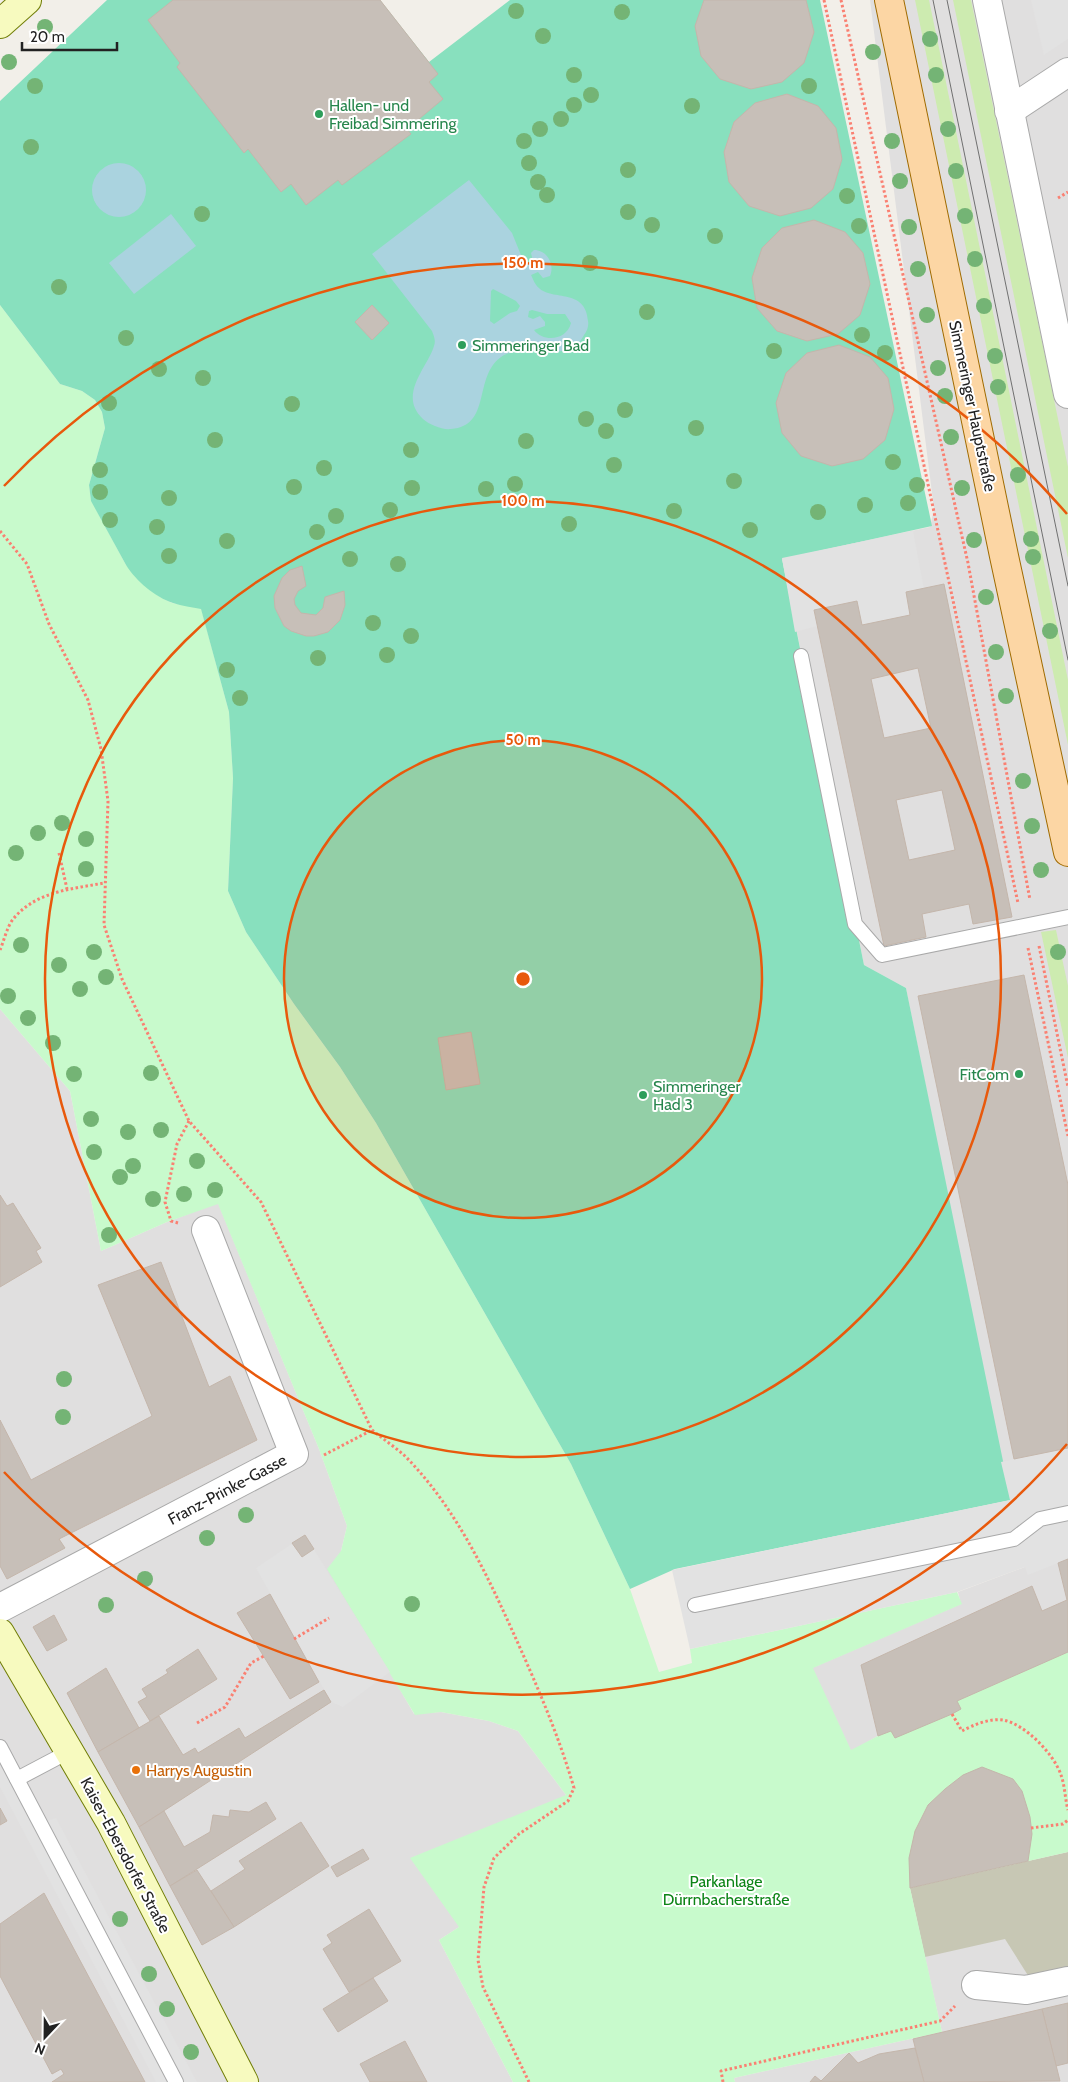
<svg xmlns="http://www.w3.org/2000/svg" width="1068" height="2082" font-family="Cabin,sans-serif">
<rect width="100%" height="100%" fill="#f2efe9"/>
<g fill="#e0dfdf">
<path d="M870,0H1068V1652L878,1736L851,1751L812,1668L961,1604L958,1592L1025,1567L1001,1462L906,988L864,965L782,558L930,527L934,509Z"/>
<path d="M0,1009L70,1091L101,1251L167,1222L218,1203L319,1449L347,1526L341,1551L390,1672L414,1714L441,1712L489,1721L518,1731L566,1795L459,1927L439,1940L513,2082H0Z"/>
<path d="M1068,1852V2082H735L734,2078L942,2032L925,1957Z"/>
</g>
<path fill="#c7c7b4" d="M1068,1852V1968L1029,1977L1005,1939L925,1957L910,1888Z"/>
<g fill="#cdebb0">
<path d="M915,0H929L939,48L1068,680V745Z"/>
<path d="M953,0H971L1068,467V558Z"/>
<path d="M1056,930L1068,986V1058L1041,932Z"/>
</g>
<path fill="#c8facc" d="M0,305L60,384L82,391L95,400L102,412L105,428L89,485L91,500L126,565L149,589L160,597L172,603L201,608L229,712L233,778L228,891L246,932L294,1004L340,1067L376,1123L571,1464L630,1589L659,1672L692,1663L690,1649L957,1592L962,1604L813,1668L851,1750L878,1736L1068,1652V1852L910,1888L942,2032L734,2078L735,2082H513L439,1940L459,1927L410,1858L566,1795L518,1731L489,1721L441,1712L415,1715L327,1569L341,1551L347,1526L319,1449L218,1204L167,1222L101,1251L70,1091L0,1009Z"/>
<path fill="#88e0be" d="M107,0H380L429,62L510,0H820L932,526L782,559L864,965L906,988L1011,1500L675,1569L630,1589L571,1464L376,1123L340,1067L294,1004L246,932L228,891L233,778L229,712L201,609C192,607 182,606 173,603C155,597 136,581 126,565L91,501L89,485L105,428L102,412L95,400L82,391L60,384L0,305V101Z"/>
<g fill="#e2e2e2">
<path d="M1031,0H1068V39L1044,55Z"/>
<path d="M913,531L924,589L906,592L910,615L862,625L817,626L795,632L782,558Z"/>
<path d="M1068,1448V1559L1028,1575L1025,1567L957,1592L690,1649L672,1570L1010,1500L1001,1462Z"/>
<path d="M305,1535L390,1672L343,1707L331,1702L256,1568Z"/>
<path d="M0,1764L168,2082H156L0,1787Z"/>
<path d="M56,1818L197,2082H184L44,1822Z"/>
</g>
<g fill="#aad3df" fill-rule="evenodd">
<circle cx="119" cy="190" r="27"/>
<path d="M469,180L512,233L525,265L533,261L531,253L534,250C547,250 555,264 550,276L543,278L538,272L531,275C533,279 535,285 539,288C552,301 586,288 588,321C589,326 587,331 584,335C568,367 527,340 501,357C473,377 492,426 451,429C442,430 430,425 423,419C397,395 428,367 434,346C436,341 434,336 432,331L372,254ZM493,289L516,301L520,306L517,311L510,313L494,324L490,321L491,291ZM532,310L547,314H565L571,323C567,340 544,343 534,330L545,326V322L540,316L533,319L528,317L529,311Z"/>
<path d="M171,214L196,246L134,294L109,263Z"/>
</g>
<g fill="#c7bfb8" stroke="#c4b6ab" fill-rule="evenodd">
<path d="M173,0H380L438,74L429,82L443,99L407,129L411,134L342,185L338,180L306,205L291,184L281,192L248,149L244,153L177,67L180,63L148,20Z"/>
<path d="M704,0H806L814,32L804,63L782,82L751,89L720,79L701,56L695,26Z"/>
<path d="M787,94L818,106L836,128L842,159L833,189L811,208L780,216L749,206L729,182L724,152L734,122L755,103Z"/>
<path d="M814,220L845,232L863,253L870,284L860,315L838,334L807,341L777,331L757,308L752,278L762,248L782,228Z"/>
<path d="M372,305L389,323L372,340L355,322Z"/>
<path d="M839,345L870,357L888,378L894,409L885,440L863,459L832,466L801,456L782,433L776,403L786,373L807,353Z"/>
<path d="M302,566L306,586L298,591L294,599L295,605L301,613L316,615L323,608L325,597L344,591L345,605L340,620L328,632L314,636H306L291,631L284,626L275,608L274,596L282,578L290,570Z"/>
<path d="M944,584L1012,917L973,924L969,904L922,914L926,937L884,946L814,610L857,601L862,625L910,615L906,592ZM918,668L931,728L884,738L871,679ZM942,790L955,850L909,860L896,800Z"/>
<path d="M1024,975L1068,1185V1448L1014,1459L918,996Z"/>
<path d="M471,1032L480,1084L446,1090L438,1038Z"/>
<path d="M0,1195L7,1206L13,1203L41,1248L36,1251L42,1262L0,1287Z"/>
<path d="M161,1262L209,1387L230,1376L257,1440L59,1539L65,1548L7,1579L0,1566V1420L31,1480L152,1416L98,1285Z"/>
<path d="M305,1535L314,1549L302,1557L292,1543Z"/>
<path d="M1068,1559V1652L957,1701L961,1709L952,1714L895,1738L891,1731L878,1736L861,1665L1032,1586L1042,1611L1067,1600L1058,1563Z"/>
<path d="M270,1594L319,1682L290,1699L237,1613Z"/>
<path d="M54,1615L67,1640L47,1651L33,1627Z"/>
<path d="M198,1649L217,1679L150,1721L138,1702L147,1697L142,1689L168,1673L166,1670Z"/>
<path d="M106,1668L139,1728L98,1752L67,1693Z"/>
<path d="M324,1690L331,1702L139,1827L98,1752L159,1716L183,1755L195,1748L198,1753L239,1728L245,1738Z"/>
<path d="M982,1767L1013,1779L1022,1791L1030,1817L1032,1834L1028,1861L910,1888L909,1858L915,1831L928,1805L945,1789L963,1775Z"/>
<path d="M266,1802L276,1819L170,1886L139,1827L164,1811L184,1847L210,1832L213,1815L229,1817L230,1810L249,1812Z"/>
<path d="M0,1808L7,1821L0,1825Z"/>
<path d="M301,1822L329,1866L234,1927L211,1891L245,1869L239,1861Z"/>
<path d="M363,1849L369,1859L337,1877L331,1867Z"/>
<path d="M197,1870L234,1927L202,1945L170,1886Z"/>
<path d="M44,1893L145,2082H52L64,2074L61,2069L52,2074L0,1976V1924Z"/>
<path d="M369,1909L401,1961L349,1992L323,1949L332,1943L327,1935Z"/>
<path d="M373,1978L388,2001L338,2032L323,2009Z"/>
<path d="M1068,2003V2063L1056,2066L1042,2009Z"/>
<path d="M1042,2009L1060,2081L924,2082L913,2039Z"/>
<path d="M405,2041L427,2082H370L360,2064Z"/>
<path d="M915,2048L924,2082H810L815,2076L821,2081L849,2053L858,2063L879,2054Z"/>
</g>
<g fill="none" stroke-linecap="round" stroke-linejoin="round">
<g stroke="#a9a9a9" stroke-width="16">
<g id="service">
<path d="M801,656L855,924L882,955L1068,917"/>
<path d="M695,1605L1014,1539L1040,1519L1068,1513"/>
<path d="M0,1747L176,2082"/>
<path d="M17,1779L70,1751"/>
</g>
</g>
<g stroke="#a9a9a9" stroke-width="30">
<g id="minor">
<path d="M987,0L1068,394"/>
<path d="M1009,111L1068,72"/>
<path d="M0,1608L294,1454L206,1230"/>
<path d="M976,1985L1026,1990L1068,1981"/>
</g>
</g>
<g stroke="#707d05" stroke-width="30">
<g id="secondary">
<path d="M0,24L27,0"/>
<path d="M0,1633L111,1823L244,2082"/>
</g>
</g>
<g stroke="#a06b00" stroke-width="30">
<path id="primary" d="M889,0L1004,556L1068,852"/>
</g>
<g stroke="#fa8072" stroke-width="3" stroke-dasharray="2.5 2.5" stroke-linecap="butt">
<path d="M824,0L1018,903"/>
<path d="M841,0L968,563L1030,900"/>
<path d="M1058,198L1068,192"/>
<path d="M0,531L27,564L49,624L88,700L101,749L108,801L104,925L122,979L189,1121L261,1202L372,1430C383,1439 395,1447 405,1456C459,1511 490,1581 521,1650C541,1695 560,1740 574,1788L568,1801L519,1834L494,1858L484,1887L478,1960L483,1987L529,2082"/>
<path d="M59,853L67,889"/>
<path d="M1039,946L1068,1087"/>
<path d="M1028,948L1068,1136"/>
<path d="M0,950C4,941 7,926 14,918C37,891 72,889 104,883"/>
<path d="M178,1223L171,1221L165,1202L177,1144L189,1121"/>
<path d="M324,1455L372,1430"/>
<path d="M294,1639L329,1618"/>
<path d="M952,1714L962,1731C973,1725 990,1718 1003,1720C1025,1724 1054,1754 1061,1775C1065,1786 1065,1799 1068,1810"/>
<path d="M197,1723L225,1707L251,1663L264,1656"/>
<path d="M1031,1828L1063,1824L1068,1820"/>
<path d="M723,2082L721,2071L940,2021L955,2006"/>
</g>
<use href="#service" stroke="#fff" stroke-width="14"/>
<use href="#minor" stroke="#fff" stroke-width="28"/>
<use href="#secondary" stroke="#f7fabf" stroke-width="28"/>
<use href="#primary" stroke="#fcd6a4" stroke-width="28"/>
<g stroke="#707070" stroke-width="1">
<path d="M933,0L1068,660"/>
<path d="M947,0L1068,586"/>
</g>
</g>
<g fill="#74b475">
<circle cx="516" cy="11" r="8"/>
<circle cx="622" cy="12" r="8"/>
<circle cx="45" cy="27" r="8"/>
<circle cx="543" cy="36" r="8"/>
<circle cx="930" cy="39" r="8"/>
<circle cx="873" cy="52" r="8"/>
<circle cx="9" cy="62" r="8"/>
<circle cx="574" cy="75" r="8"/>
<circle cx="936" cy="75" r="8"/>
<circle cx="35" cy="86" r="8"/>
<circle cx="809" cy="86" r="8"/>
<circle cx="591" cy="95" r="8"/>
<circle cx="574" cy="105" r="8"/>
<circle cx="692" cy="106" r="8"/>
<circle cx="561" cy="119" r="8"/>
<circle cx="540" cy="129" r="8"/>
<circle cx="948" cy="129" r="8"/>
<circle cx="524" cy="141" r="8"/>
<circle cx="892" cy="141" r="8"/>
<circle cx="31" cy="147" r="8"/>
<circle cx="529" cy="163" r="8"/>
<circle cx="628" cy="170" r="8"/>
<circle cx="956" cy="171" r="8"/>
<circle cx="900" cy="181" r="8"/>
<circle cx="538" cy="182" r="8"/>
<circle cx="547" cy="195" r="8"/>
<circle cx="847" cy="196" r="8"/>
<circle cx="628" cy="212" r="8"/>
<circle cx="202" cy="214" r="8"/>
<circle cx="965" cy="216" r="8"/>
<circle cx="652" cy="225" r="8"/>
<circle cx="859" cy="226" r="8"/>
<circle cx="909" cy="227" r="8"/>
<circle cx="715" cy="236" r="8"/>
<circle cx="975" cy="259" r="8"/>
<circle cx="590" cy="263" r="8"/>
<circle cx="918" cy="269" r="8"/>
<circle cx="59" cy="287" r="8"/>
<circle cx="984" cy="306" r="8"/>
<circle cx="647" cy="312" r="8"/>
<circle cx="927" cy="315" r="8"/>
<circle cx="862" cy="335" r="8"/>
<circle cx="126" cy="338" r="8"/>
<circle cx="774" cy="351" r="8"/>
<circle cx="885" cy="353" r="8"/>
<circle cx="995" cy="356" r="8"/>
<circle cx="938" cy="368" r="8"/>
<circle cx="159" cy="369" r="8"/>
<circle cx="203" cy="378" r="8"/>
<circle cx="998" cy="387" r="8"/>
<circle cx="945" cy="396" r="8"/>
<circle cx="109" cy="403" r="8"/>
<circle cx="292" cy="404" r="8"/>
<circle cx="625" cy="410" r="8"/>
<circle cx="586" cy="419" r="8"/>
<circle cx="696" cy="428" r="8"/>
<circle cx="606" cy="431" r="8"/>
<circle cx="951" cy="437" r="8"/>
<circle cx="215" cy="440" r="8"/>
<circle cx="526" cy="441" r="8"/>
<circle cx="411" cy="450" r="8"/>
<circle cx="893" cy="462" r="8"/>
<circle cx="614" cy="465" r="8"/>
<circle cx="324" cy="468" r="8"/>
<circle cx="100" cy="470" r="8"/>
<circle cx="1018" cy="475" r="8"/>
<circle cx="734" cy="481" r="8"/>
<circle cx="515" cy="484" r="8"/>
<circle cx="917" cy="485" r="8"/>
<circle cx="294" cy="487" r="8"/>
<circle cx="412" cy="488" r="8"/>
<circle cx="962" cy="488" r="8"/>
<circle cx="486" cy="489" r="8"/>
<circle cx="100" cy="492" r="8"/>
<circle cx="169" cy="498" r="8"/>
<circle cx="908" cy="503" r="8"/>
<circle cx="865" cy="505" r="8"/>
<circle cx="390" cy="510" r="8"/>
<circle cx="674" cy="511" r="8"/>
<circle cx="818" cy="512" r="8"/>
<circle cx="336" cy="516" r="8"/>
<circle cx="110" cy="520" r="8"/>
<circle cx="569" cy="524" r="8"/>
<circle cx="157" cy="527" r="8"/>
<circle cx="750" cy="530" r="8"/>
<circle cx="317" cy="532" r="8"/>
<circle cx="1031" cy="539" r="8"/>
<circle cx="974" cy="540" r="8"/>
<circle cx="227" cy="541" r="8"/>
<circle cx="169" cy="556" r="8"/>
<circle cx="1033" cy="557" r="8"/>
<circle cx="350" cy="559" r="8"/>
<circle cx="398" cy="564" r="8"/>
<circle cx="986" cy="597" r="8"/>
<circle cx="373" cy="623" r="8"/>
<circle cx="1050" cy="631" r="8"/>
<circle cx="411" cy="636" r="8"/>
<circle cx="996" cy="652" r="8"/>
<circle cx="387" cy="655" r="8"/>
<circle cx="318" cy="658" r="8"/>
<circle cx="227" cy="670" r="8"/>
<circle cx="1006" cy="696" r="8"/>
<circle cx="240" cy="698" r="8"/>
<circle cx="1023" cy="781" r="8"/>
<circle cx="62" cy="823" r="8"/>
<circle cx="1032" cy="826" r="8"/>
<circle cx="38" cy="833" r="8"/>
<circle cx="86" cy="839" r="8"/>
<circle cx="16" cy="853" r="8"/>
<circle cx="86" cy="869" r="8"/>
<circle cx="1041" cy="870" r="8"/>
<circle cx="21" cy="945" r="8"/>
<circle cx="94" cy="952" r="8"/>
<circle cx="1058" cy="952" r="8"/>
<circle cx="59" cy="965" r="8"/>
<circle cx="106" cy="977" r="8"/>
<circle cx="80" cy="989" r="8"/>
<circle cx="8" cy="996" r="8"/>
<circle cx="28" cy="1018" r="8"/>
<circle cx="53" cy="1043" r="8"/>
<circle cx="151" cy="1073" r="8"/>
<circle cx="74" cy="1074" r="8"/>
<circle cx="91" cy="1119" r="8"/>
<circle cx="161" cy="1130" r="8"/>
<circle cx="128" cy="1132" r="8"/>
<circle cx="94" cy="1152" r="8"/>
<circle cx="197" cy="1161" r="8"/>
<circle cx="133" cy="1166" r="8"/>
<circle cx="120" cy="1177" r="8"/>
<circle cx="215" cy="1190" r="8"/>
<circle cx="184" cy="1194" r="8"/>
<circle cx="153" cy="1199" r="8"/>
<circle cx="109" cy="1235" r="8"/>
<circle cx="64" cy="1379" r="8"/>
<circle cx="63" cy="1417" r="8"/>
<circle cx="246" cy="1515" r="8"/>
<circle cx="207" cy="1538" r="8"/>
<circle cx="145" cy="1579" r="8"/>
<circle cx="412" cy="1604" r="8"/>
<circle cx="106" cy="1605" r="8"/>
<circle cx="120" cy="1919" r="8"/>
<circle cx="149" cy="1974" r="8"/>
<circle cx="167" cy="2009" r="8"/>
<circle cx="191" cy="2052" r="8"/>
</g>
<circle cx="523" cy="979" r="239" fill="#e8590c" fill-opacity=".12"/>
<g fill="none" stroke="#e8590c" stroke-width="2.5">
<circle cx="523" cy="979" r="239"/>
<circle cx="523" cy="979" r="478"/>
<path d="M1067 1444A716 716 0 0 1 4 1472M4 486A716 716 0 0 1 1067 514"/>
</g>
<g fill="#2e9e5b" stroke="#fff" stroke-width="2">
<circle cx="319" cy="114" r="5"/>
<circle cx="462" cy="345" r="5"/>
<circle cx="1019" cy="1074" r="5"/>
<circle cx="643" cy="1095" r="5"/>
</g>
<circle fill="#e8710a" stroke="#fff" stroke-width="2" cx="136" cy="1770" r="5"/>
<g text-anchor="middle" stroke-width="4" stroke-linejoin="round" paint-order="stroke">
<g font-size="16" fill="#27864d" stroke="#fff" text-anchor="start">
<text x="329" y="111">Hallen- und<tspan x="329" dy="18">Freibad Simmering</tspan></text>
<text x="472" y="351">Simmeringer Bad</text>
<text x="1009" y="1080" text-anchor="end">FitCom</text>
<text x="653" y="1092">Simmeringer<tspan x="653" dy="18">Had 3</tspan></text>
</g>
<g font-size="16" fill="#222" stroke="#fff">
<text transform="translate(973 406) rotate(78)" y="6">Simmeringer Hauptstraße</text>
<text transform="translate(227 1489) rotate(-28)" y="6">Franz-Prinke-Gasse</text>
<text transform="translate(126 1855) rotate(62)" y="6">Kaiser-Ebersdorfer Straße</text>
</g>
<g font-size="16" fill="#c56008" stroke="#fff" text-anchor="start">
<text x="146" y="1776">Harrys Augustin</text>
</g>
<g font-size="16" fill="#0c8416" stroke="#fff">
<text x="726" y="1887">Parkanlage<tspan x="726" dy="18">Dürrnbacherstraße</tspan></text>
</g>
</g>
<circle cx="523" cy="979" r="8" fill="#e8590c" stroke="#fff" stroke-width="2.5"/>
<g font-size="15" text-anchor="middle" font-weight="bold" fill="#e8590c" stroke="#fff" stroke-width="4" stroke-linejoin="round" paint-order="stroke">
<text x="523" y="268">150 m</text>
<text x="523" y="506">100 m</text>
<text x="523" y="745">50 m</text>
</g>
<g transform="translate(45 2037) rotate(202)" stroke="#ffffff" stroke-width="4" paint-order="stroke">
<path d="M0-4L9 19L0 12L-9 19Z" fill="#222222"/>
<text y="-8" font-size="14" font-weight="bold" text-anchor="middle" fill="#222222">N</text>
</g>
<path d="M22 42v8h95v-8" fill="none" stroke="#222222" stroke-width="2.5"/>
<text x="30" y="42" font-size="15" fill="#222222" stroke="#ffffff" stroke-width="4" paint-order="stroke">20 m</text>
</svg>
